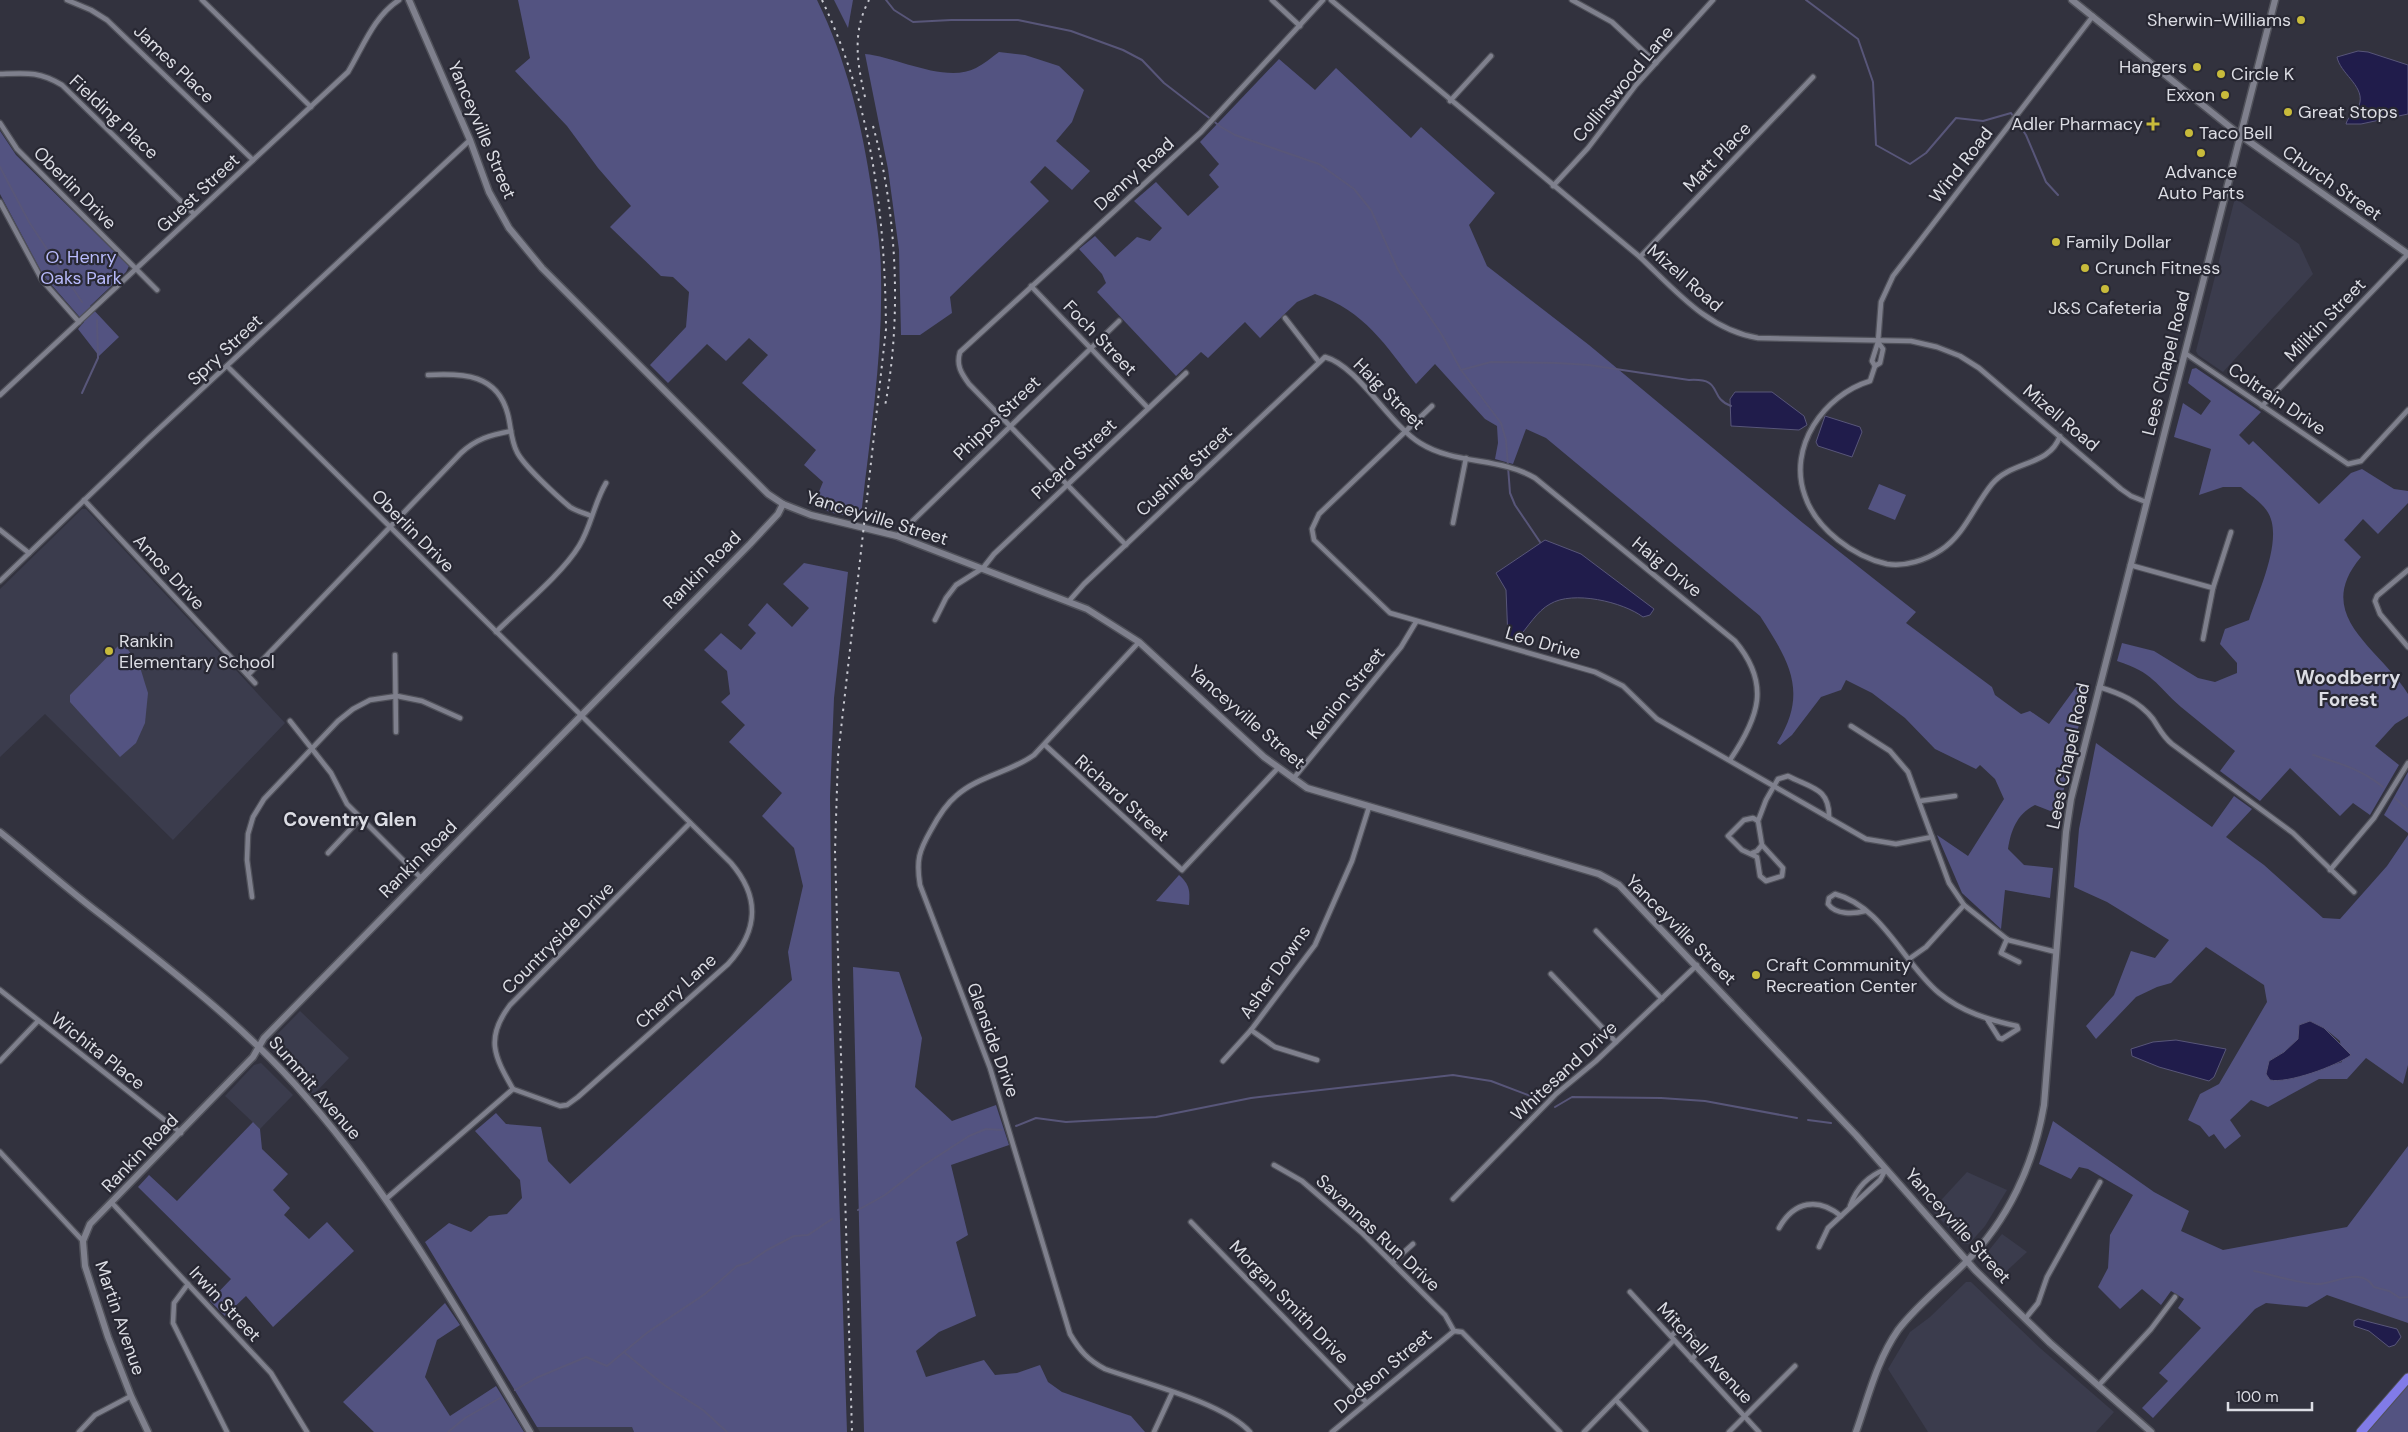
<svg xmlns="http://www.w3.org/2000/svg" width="2408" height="1432" font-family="'DM Sans',sans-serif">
<rect width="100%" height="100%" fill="#32323e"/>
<g fill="#3b3c4d">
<path d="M2235,198L2299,244L2313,274L2223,372L2198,355L2196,351Z"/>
<path d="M82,509H86L285,723L173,840L45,714L0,757V589Z"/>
<path d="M300,1011L349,1058L313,1095L306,1083L270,1048L269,1043Z"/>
<path d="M261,1063L293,1095L260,1129L225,1096L254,1065Z"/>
<path d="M1967,1172L2007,1190L1985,1226L1969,1244H1963L1932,1210Z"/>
<path d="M2002,1234L2027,1252L1998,1279L1984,1266L1982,1259Z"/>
<path d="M1966,1282H1971L2040,1348L2114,1412L2096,1432H1928L1888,1369L1910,1332L1930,1317Z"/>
<path d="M537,1427H632L634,1432H540Z"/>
</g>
<g fill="#535381" fill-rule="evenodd">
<path d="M518,0H817C847,61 862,125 872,192C876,219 881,247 881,275C883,355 870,436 861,516L836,514L813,506L823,482L804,465L816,450L742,383L768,355L749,338L726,361L707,344L668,383L650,365L686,327L689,292L673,277L661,276L610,227L631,206L598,168L567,126L515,71L530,58Z"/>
<path d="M834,0H853L848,28Z"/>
<path d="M999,52L1025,55L1059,66L1084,90L1072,122L1056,141L1090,171L1072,190L1045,166L1030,182L1049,201L950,297L952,313L920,335H901L899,250L888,169L865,54C897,57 946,84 976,68C984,64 992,57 999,52Z"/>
<path d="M1279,59L1315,90L1336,68L1411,138L1421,127L1495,193L1469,225L1487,266L1589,345L1803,523L1916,612L1906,623L1992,687L1995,695L2021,714L2030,711L2049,724L2079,683L2088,686L2058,814L2035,805C2017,814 2011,830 2008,849L2024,865L2053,868L2050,898L2005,890L2001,929L1962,893L1937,835L1968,856L2004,799L1995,779L1980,765L1976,769L1935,749L1905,718L1872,693L1846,680L1841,690L1821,697L1792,735L1780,745L1777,743C1809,692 1789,661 1760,616L1546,438L1526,429L1513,464L1495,459L1498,443L1497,426L1485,419L1435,364L1416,384C1385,345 1365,311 1315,294L1297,302L1260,338L1245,322L1208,358L1201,352L1176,376L1097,292L1106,283L1102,274L1079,249L1095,236L1115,257L1137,237L1150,241L1162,228L1134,201L1156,182L1188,216L1219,187L1209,175L1219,164L1200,142Z"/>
<path d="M0,131L16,155L129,266L126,272L90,306L119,337L99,356L78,329L84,322L43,275L0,194Z"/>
<path d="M2196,368L2261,412L2239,435L2249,445L2253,441L2319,504L2351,473L2362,469L2394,489L2408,491V503L2378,534L2363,519L2344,540L2361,557C2311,616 2380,648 2408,694V716L2395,724L2375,746L2399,765L2370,815L2353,803L2340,816L2290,768L2260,801L2220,771L2235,751C2217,736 2199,722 2181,707C2155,684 2154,673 2117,661L2122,643L2154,651L2198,678L2215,682L2237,673V663L2220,644L2225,629L2249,620C2258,592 2285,537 2267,511C2261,502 2249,494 2241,487H2223L2199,495L2211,449L2174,437L2183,403L2201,415L2211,401L2188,383L2192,369Z"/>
<path d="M1879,484L1906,495L1895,520L1868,509Z"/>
<path d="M804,563L848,572L834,698L830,797L832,979L847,1432H634L632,1427H537L425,1242L449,1223L471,1232L489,1216L507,1214L522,1198L520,1180L475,1131L496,1113L506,1124L541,1127L548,1161L570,1184L792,980L788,952L803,886L794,848L762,816L782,793L729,742L745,725L721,702L730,694L727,671L704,650L721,633L741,650L756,633L748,625L767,603L792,627L809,608L783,584Z"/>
<path d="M122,642L139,664L148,693L145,723L136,743L120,757L70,702V695Z"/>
<path d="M2096,743L2212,827L2234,796L2252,809L2226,837L2264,865L2323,918L2340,919L2387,866L2408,835V1065L2403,1084L2366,1058L2347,1079H2319L2268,1107L2251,1100L2230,1120L2241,1136L2225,1149L2214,1134L2209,1137L2200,1126L2188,1120L2200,1094L2219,1084L2267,1002L2264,985L2206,947L2171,983L2157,987L2136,997L2096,1039L2086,1026L2114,995L2131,951L2155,958L2169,940L2107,902L2074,887L2079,829ZM2310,1021L2324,1028L2340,1041L2342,1062L2289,1079L2270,1080L2269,1061L2284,1052L2298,1039L2299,1025Z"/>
<path d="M2408,772V833L2384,815Z"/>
<path d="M1179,875C1190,885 1190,891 1189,905L1156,901Z"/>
<path d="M853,967L899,972L922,1038L915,1087L952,1121L996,1105L1009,1145L951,1165L968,1235L956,1242L976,1316L939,1332L916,1351L926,1377L984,1360L995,1375L1017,1373L1040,1365L1048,1382L1062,1392L1131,1416L1145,1432H864Z"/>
<path d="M2053,1121L2154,1192L2189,1211L2181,1231L2223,1250L2347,1227L2408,1146V1323L2327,1295L2307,1307L2266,1303L2255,1309L2153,1418L2142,1408L2168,1381L2159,1373L2201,1328L2178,1308L2184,1299L2171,1291L2161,1305L2142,1289L2120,1309L2098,1287L2108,1268L2110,1235L2133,1195L2088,1169L2079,1167L2071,1179L2039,1164Z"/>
<path d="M253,1122L260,1129L262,1149L288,1174L273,1190L290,1208L284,1215L309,1239L327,1222L354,1251L273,1327L246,1296L225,1316L210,1301L231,1279L138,1187L149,1175L177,1201Z"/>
<path d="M445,1303L460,1325L437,1340L425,1377L450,1416L496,1386L524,1432H374L343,1402Z"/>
<path d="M2408,1385V1432H2367Z"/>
</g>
<g fill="#201c4b" stroke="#585679">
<path d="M2358,51L2368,52L2408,65V114L2361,124H2346C2348,115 2359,111 2360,102C2363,85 2340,73 2337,57Z"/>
<path d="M1735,392H1772L1804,416L1807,425L1799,430L1731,426L1730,399Z"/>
<path d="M1825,416L1860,427L1862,432L1852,457L1818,446L1816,442Z"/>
<path d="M1545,540L1581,554L1654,609L1650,615L1643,617C1623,602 1573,590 1550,604C1537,611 1528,627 1518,638L1508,639L1506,590L1496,573Z"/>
<path d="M2310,1021L2324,1028L2351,1055C2337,1066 2287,1084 2270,1080L2266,1074L2269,1061L2284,1052L2298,1039L2299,1025Z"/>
<path d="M2176,1040L2226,1049L2214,1077L2209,1081L2159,1067L2132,1056L2131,1049L2153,1042Z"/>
<path d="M2358,1319L2397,1329L2401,1337L2395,1345L2389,1347L2369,1331L2354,1326V1321Z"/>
</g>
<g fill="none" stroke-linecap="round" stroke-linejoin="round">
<g stroke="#585679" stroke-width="2">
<path d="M886,0L894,10L913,22L951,20H1018L1071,31L1123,50L1142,60L1164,83L1221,127L1235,135L1319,164L1354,189L1371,210L1398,270L1442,335L1461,370L1501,423L1506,440L1510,493L1515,505L1540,542"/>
<path d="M1806,0L1858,39L1873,82L1876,145L1910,164L1926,153L1956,118L1983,121L2011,113L2026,135L2046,182L2058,195"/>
<path d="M0,167L29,222L82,302"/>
<path d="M1461,370L1491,362L1557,363L1589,365L1689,380C1725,378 1707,397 1731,406"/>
<path d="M82,393L98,358L97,320"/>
<path d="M2313,755C2339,763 2361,769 2383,787"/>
<path d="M2395,798L2408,810"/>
<path d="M1555,1107L1572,1097L1661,1098L1705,1101L1797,1118"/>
<path d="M1808,1120L1831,1123"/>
<path d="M1016,1126L1036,1118L1066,1122L1156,1117L1251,1098L1453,1075L1491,1081L1536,1098"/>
<path d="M858,1210L885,1195L921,1167L969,1136L986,1129L1002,1130"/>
<path d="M2254,1271C2274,1275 2296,1283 2316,1284C2334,1285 2360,1265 2374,1287L2389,1291L2400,1298L2408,1297"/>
<path d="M625,1353L664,1385L703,1410L727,1432"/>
<path d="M515,1390L536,1378L586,1357L607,1366L648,1332L705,1294L737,1266L748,1263L767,1250L794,1236L808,1235L832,1219"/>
<path d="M448,1432L465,1418L500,1398"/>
</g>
<g stroke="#50515a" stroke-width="7">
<g id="street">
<path d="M67,0L91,10L107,20L253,160"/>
<path d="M202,0L311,107"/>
<path d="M1272,0L1300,26"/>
<path d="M1331,0L1640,257C1675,290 1708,330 1758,338L1911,341L1937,347L1960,356L1979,368L2121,489L2131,496L2146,502"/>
<path d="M1572,0L1612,22L1656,63"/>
<path d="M0,74C26,73 39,71 62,85L194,214"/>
<path d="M1450,101L1491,56"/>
<path d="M0,123L17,149L157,290"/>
<path d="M1553,186L1588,148L1636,85L1713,0"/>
<path d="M0,202L42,280L79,322"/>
<path d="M1640,257L1813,77"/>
<path d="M1031,286L1148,408"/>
<path d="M1285,318L1319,362"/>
<path d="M1878,342L1883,349L1880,363L1875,366L1872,361L1878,342L1881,302L1893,276L2093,16"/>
<path d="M2185,353L2348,464L2361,461L2408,410"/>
<path d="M227,366L731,863C761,898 758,931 728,964L578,1097L567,1105L560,1106L513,1089L386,1199"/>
<path d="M1875,366L1870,381C1824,395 1787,447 1805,496C1816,529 1854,557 1887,564C1905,567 1926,560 1941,550C1965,534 1974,506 1992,484C2012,460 2049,467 2060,436"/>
<path d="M428,375C463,373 498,374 508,415C511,427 511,441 517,452C523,465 558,497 570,507C576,511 584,513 591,516"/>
<path d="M0,395L348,72C363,47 374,16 399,0"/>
<path d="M1432,406L1319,514L1312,529L1314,540L1390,613L1595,672L1623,686L1657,719L1866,839L1896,844L1932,837"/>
<path d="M2262,406L2408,254"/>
<path d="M84,500L255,683"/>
<path d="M1453,523L1466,458"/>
<path d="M0,530L29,553"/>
<path d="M897,536L1119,321"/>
<path d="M1126,545L969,384C961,373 956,365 960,352L1201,132L1323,0"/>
<path d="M2130,565L2213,588"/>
<path d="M2408,570L2377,596L2375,601L2380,614L2408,647"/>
<path d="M0,581L149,438L470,140"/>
<path d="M1069,601L1084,584L1325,357C1358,366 1389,424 1420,443C1455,465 1500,457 1535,478L1735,641C1771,684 1759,717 1730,760"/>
<path d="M935,620L946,598L956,585L983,568L994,554L1186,373"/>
<path d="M496,632C520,608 562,574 579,546C591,527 594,503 606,483"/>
<path d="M2203,639L2213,588L2231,532"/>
<path d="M1139,642L1034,755C1011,772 978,776 956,796C945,805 938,817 931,830C919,851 916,860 920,885L990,1068L1070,1334C1080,1351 1088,1360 1105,1369C1144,1383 1224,1403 1250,1432"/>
<path d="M395,655L396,732"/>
<path d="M248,675L461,453C476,439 490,435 511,431"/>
<path d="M2099,687C2119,693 2139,701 2153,719C2159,728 2163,737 2172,744L2293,833L2354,892"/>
<path d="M290,721L331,773L347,804L420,877"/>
<path d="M1851,726L1890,751L1908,772L1949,883L1964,905L2008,940L2056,952"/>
<path d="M1045,745L1182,870L1278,768"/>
<path d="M1293,779L1401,647L1416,622"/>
<path d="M1920,801L1955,796"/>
<path d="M1758,821L1753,818L1744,820L1728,836L1742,850L1757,857L1760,876L1766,881L1782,876L1783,868L1762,845L1758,821L1766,800L1778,779L1788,776C1811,788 1830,788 1829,818"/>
<path d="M328,853L360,819"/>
<path d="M1752,853L1757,851L1762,845"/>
<path d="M2330,870L2374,818L2408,763"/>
<path d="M252,897L247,860L248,834L253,817L264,799L338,721L353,709L370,700L397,696L422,701L460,718"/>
<path d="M1865,911C1854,914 1836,915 1828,904L1829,898L1835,894C1882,906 1904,964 1939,993C1962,1012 1989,1020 2017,1026L2018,1029L2002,1039L1999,1038L1987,1019"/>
<path d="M1596,931L1662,999"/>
<path d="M2007,939L2001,953L2019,962"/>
<path d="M1909,959L1926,947L1964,905"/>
<path d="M1551,974L1616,1042"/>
<path d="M0,990L181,1133"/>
<path d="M1251,1030L1275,1047L1317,1060"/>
<path d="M0,1061L38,1021"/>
<path d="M1223,1061L1251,1030L1315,945L1352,861L1369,807"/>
<path d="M513,1089C494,1056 485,1038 510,1005L690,823"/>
<path d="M0,1152L83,1241"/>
<path d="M1274,1165L1302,1181L1361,1232L1445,1315L1454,1331"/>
<path d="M1453,1199L1556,1094L1596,1061L1697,965"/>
<path d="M112,1203L271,1373L307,1432"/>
<path d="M1850,1206C1857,1187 1868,1176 1886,1169"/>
<path d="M1191,1222L1366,1402"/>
<path d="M1779,1228C1794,1201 1818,1197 1841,1216"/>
<path d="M1819,1247L1828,1228L1880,1180L1886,1169"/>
<path d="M1393,1262L1413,1244"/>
<path d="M188,1284L174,1303L173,1323L227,1432"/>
<path d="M1630,1292L1759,1432"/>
<path d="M2025,1319L2038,1303L2047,1277L2100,1182"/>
<path d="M1671,1336L1679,1329C1692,1329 1696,1341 1697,1352L1692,1360"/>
<path d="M2099,1385L2151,1329L2175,1297"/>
<path d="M1616,1400L1646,1432"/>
<path d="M79,1432L95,1415L131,1396"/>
<path d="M1154,1432L1172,1393"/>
<path d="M1332,1432L1454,1331L1462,1332L1560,1432"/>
<path d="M1584,1432L1674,1340"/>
<path d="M1729,1432L1795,1366"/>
</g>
</g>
<g stroke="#50515a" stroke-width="9">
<g id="secondary">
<path d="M409,0L470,140L489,192L509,228L542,268L768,494L783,504L811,515L897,536L1087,609L1139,642L1264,757L1307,788L1599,874L1619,885L1856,1135L1975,1270L2050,1343L2151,1432"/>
<path d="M2072,0L2240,135L2408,254"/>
<path d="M0,832C35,860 68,890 104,917C175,973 248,1029 307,1098C395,1199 462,1317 530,1432"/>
<path d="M148,1432L131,1396L108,1337L85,1266L83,1241L90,1224L253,1057L264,1038L750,544L778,514L783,504"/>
<path d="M1856,1432C1868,1398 1877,1360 1898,1330C1917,1305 1943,1285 1965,1263C2008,1221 2034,1164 2044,1105L2066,832L2071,799L2275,0"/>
</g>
</g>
<g stroke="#50515a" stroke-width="11">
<path id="highway" d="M2361,1432L2408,1378"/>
</g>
<use href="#street" stroke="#7f808d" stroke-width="4.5"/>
<use href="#secondary" stroke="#7f808d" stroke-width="6"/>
<use href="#highway" stroke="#817be8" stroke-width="9"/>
<g stroke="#c8c9d1" stroke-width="2" stroke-dasharray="2.5 5" stroke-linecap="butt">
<path d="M822,0C872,106 885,214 886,329L838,756L835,851L852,1432"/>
<path d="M865,97C857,63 852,32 869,0"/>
<path d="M873,126C897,212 902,318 885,406"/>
</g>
</g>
<g fill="#c8bb3b" stroke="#282833" stroke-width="2">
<circle cx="2301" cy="20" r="5"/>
<circle cx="2197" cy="67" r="5"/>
<circle cx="2221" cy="74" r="5"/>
<circle cx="2225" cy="95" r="5"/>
<circle cx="2288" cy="112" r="5"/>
<path d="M2150.5 116.5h5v5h5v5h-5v5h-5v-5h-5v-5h5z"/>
<circle cx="2189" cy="133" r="5"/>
<circle cx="2201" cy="153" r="5"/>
<circle cx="2056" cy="242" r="5"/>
<circle cx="2085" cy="268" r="5"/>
<circle cx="2105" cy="289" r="5"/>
<circle cx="109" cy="651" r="5"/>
<circle cx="1756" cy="975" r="5"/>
</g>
<g text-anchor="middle" stroke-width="4.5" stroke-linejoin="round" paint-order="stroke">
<g font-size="18" fill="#dcdde4" stroke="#282833" text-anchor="start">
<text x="2291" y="26" text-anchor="end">Sherwin-Williams</text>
<text x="2187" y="73" text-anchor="end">Hangers</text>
<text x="2231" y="80">Circle K</text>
<text x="2215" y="101" text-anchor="end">Exxon</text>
<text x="2298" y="118">Great Stops</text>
<text x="2143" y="130" text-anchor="end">Adler Pharmacy</text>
<text x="2199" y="139">Taco Bell</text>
<text x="2201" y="178" text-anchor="middle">Advance<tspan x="2201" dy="21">Auto Parts</tspan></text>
<text x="2066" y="248">Family Dollar</text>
<text x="2095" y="274">Crunch Fitness</text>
<text x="2105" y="314" text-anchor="middle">J&amp;S Cafeteria</text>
<text x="119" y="647">Rankin<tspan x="119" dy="21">Elementary School</tspan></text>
<text x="1766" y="971">Craft Community<tspan x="1766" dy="21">Recreation Center</tspan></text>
</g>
<g font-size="18" fill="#dcdde4" stroke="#282833">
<text transform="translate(174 64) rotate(44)" y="6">James Place</text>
<text transform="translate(1623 84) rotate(-50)" y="6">Collinswood Lane</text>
<text transform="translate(114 117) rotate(43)" y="6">Fielding Place</text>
<text transform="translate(482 130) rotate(67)" y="6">Yanceyville Street</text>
<text transform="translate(1717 157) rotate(-46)" y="6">Matt Place</text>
<text transform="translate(1961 165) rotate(-52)" y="6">Wind Road</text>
<text transform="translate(1134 174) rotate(-42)" y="6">Denny Road</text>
<text transform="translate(2332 183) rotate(35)" y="6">Church Street</text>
<text transform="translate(75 188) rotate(45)" y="6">Oberlin Drive</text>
<text transform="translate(198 193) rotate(-43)" y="6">Guest Street</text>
<text transform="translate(1685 278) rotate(41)" y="6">Mizell Road</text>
<text transform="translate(2325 320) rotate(-46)" y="6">Milikin Street</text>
<text transform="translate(1100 338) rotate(46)" y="6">Foch Street</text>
<text transform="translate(225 350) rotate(-43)" y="6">Spry Street</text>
<text transform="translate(2166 363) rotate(-76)" y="6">Lees Chapel Road</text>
<text transform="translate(1389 394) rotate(45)" y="6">Haig Street</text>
<text transform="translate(2277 399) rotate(34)" y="6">Coltrain Drive</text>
<text transform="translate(997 418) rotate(-44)" y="6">Phipps Street</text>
<text transform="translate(2061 418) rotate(40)" y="6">Mizell Road</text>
<text transform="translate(1074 459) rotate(-43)" y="6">Picard Street</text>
<text transform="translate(1184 471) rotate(-43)" y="6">Cushing Street</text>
<text transform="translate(877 518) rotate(17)" y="6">Yanceyville Street</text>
<text transform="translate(413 531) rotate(45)" y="6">Oberlin Drive</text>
<text transform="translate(1667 567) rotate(39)" y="6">Haig Drive</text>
<text transform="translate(702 570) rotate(-45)" y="6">Rankin Road</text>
<text transform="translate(169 572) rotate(47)" y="6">Amos Drive</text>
<text transform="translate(1543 643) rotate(16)" y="6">Leo Drive</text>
<text transform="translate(1346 693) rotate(-51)" y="6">Kenion Street</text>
<text transform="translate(1247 717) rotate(41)" y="6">Yanceyville Street</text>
<text transform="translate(2068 756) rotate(-78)" y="6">Lees Chapel Road</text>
<text transform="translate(1122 798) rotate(42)" y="6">Richard Street</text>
<text transform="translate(418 859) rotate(-45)" y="6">Rankin Road</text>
<text transform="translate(1681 930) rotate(45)" y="6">Yanceyville Street</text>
<text transform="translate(558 938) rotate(-45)" y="6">Countryside Drive</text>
<text transform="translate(1275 972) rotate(-55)" y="6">Asher Downs</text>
<text transform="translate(676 991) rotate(-42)" y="6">Cherry Lane</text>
<text transform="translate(993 1040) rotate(70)" y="6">Glenside Drive</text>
<text transform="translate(98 1051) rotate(38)" y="6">Wichita Place</text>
<text transform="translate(1564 1071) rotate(-43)" y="6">Whitesand Drive</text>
<text transform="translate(315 1088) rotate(49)" y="6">Summit Avenue</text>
<text transform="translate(140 1153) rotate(-46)" y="6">Rankin Road</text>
<text transform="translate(1958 1226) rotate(48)" y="6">Yanceyville Street</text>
<text transform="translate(1378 1233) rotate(43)" y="6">Savannas Run Drive</text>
<text transform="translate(1289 1302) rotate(46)" y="6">Morgan Smith Drive</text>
<text transform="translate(225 1304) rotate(47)" y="6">Irwin Street</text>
<text transform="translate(120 1318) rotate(71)" y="6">Martin Avenue</text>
<text transform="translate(1705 1353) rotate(47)" y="6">Mitchell Avenue</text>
<text transform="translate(1383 1371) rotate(-40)" y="6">Dodson Street</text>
</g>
<g font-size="18" fill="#b9bbfc" stroke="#282833">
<text x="81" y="263">O. Henry<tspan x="81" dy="21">Oaks Park</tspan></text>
</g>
<g font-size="19" font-weight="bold" fill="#dcdde4" stroke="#282833">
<text x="2348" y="684">Woodberry<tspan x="2348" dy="22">Forest</tspan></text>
<text x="350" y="826">Coventry Glen</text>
</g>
</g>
<path d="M2228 1402v8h84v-8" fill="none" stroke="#dcdde4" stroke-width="2.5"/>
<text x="2236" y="1402" font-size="15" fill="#dcdde4" stroke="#282833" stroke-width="4" paint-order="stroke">100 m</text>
</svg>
